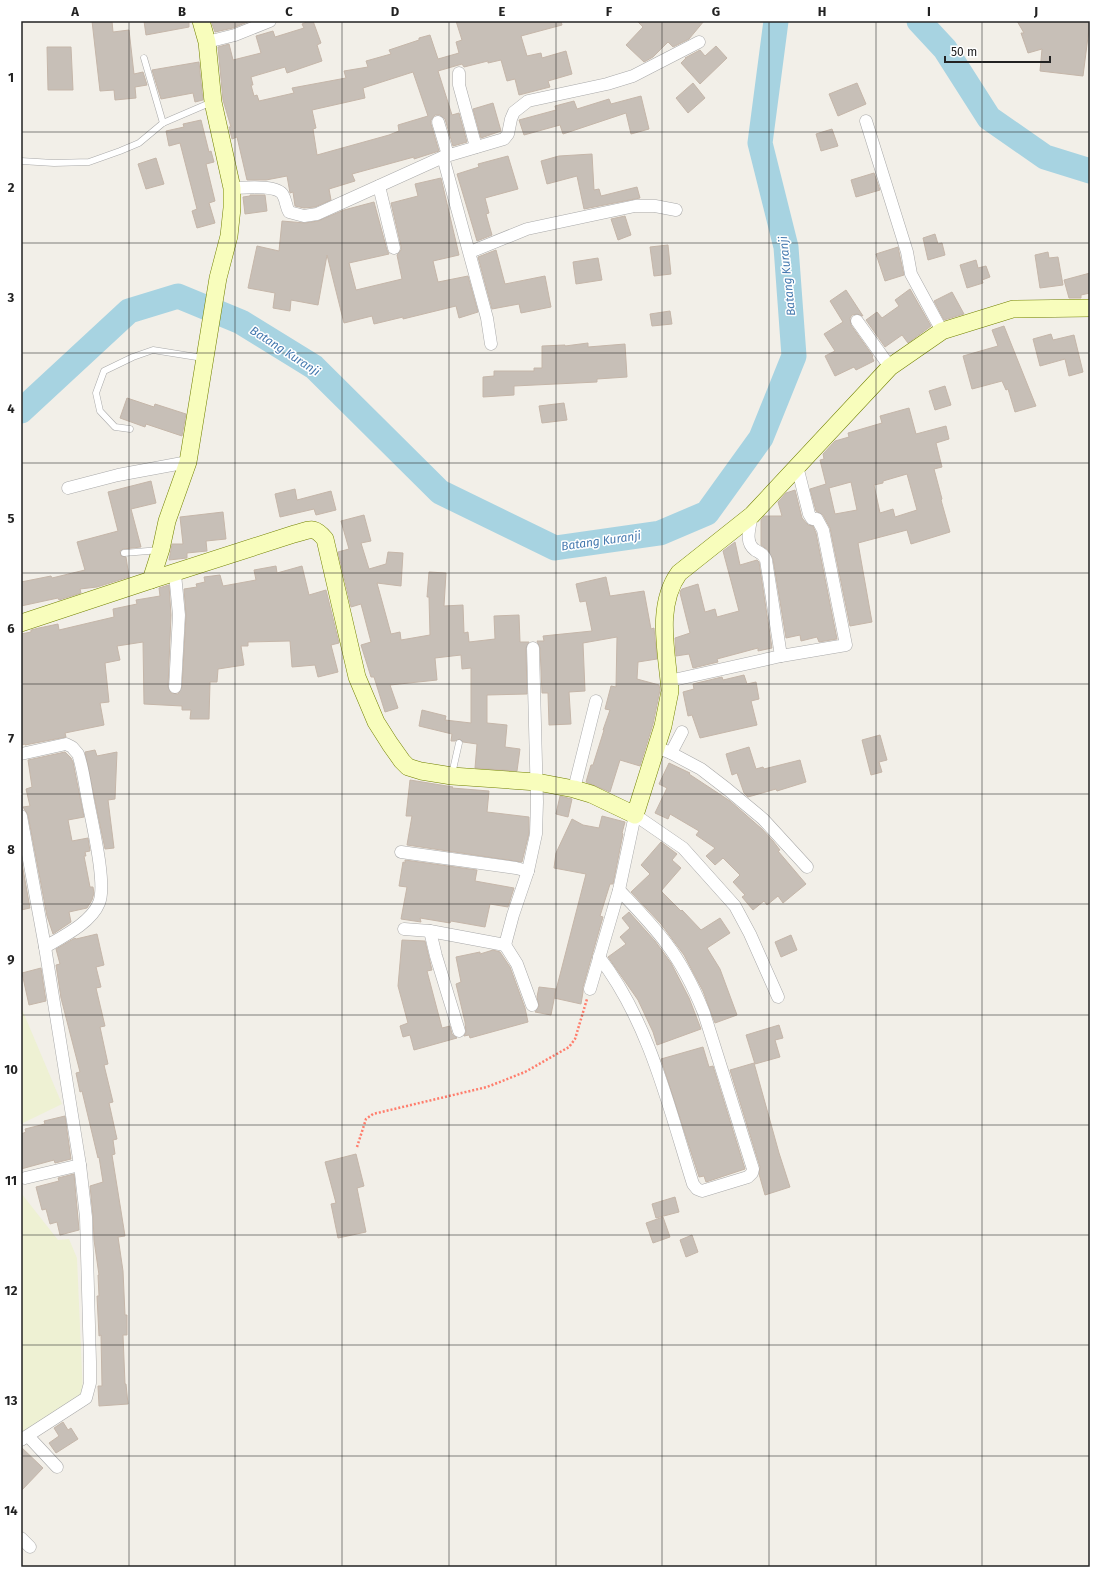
<svg xmlns="http://www.w3.org/2000/svg" width="1111" height="1588" font-family="'Fira Sans',sans-serif">
<rect width="100%" height="100%" fill="#f2efe8"/>
<g fill="#eef1d3">
<path d="M21,1007L62,1104L21,1124Z"/>
<path d="M21,1193L58,1240L69,1239L77,1258L83,1395L21,1434Z"/>
</g>
<g fill="none" stroke-linecap="round" stroke-linejoin="round">
<g stroke="#a7d3e1" stroke-width="25">
<path d="M919,21L945,49L989,118L1045,157L1090,171"/>
<path d="M21,411L129,311L178,296L241,322L314,367L440,492L555,548L660,533L707,513L761,438L794,356L786,247L760,143L776,21"/>
</g>
</g>
<g fill="#c7bfb7" stroke="#c5b6a9" fill-rule="evenodd">
<path d="M92,21H112L113,32L129,30L134,74L143,72L147,85L135,87L136,98L115,100L114,90L100,91Z"/>
<path d="M144,21H189V27L146,35Z"/>
<path d="M211,21H250L233,28L215,32Z"/>
<path d="M309,21H313L321,43L317,45L322,61L287,73L285,67L251,77L253,85H251L254,96L257,95L259,101L294,93L292,88L346,78L344,71L368,67L366,61L391,54L389,50L419,40V38L430,35L438,59L459,53L456,42L462,40L456,21H561L562,25L521,36L527,56L541,53L542,58L566,51L572,74L548,81L550,87L519,95L515,79L507,81L501,60L488,63V61L464,67L462,64L438,71L452,115L459,113L467,142L453,146L445,119L440,115H435L431,120V124L439,151L414,159V157L352,174L355,181L329,189L331,200L315,207L304,208L295,206L293,192L290,193L287,176L266,180H247L237,137L232,139L229,127H231L223,100L218,47L229,44L233,60L261,53L256,36L273,31L275,37L304,28L302,24ZM413,72L428,116L398,125L399,131L389,135L317,155L313,129L316,128L312,110L365,98L363,88Z"/>
<path d="M637,21H704L689,39L673,47L668,42L653,57L644,62L626,45L643,27Z"/>
<path d="M1017,21H1090L1083,76L1040,71L1042,49L1028,53L1021,33H1024Z"/>
<path d="M716,46L727,58L700,84L681,63L686,58H685L700,50L705,56Z"/>
<path d="M47,47H71L73,90H48Z"/>
<path d="M199,62L203,100L195,102L193,93L161,99L152,70Z"/>
<path d="M693,83L705,98L688,113L676,98Z"/>
<path d="M857,83L866,104L838,116L829,94Z"/>
<path d="M641,96L649,129L631,134L626,113L563,134L560,125L524,135L519,120L556,110L555,106L574,101L577,109L609,99L611,104Z"/>
<path d="M493,103L501,131L481,138L473,109Z"/>
<path d="M201,120L209,152L211,151L214,162L206,164L215,201L209,203L215,223L197,228L192,211L197,209L180,143L169,146L166,131L184,127L183,124Z"/>
<path d="M832,129L838,146L821,151L816,134Z"/>
<path d="M592,154L594,190L599,189L601,196L637,187L640,198L584,209L577,176L547,184L541,161L559,156Z"/>
<path d="M508,156L518,189L485,198L489,213L486,214L492,235L477,241L457,174L479,167L478,164Z"/>
<path d="M156,158L164,184L146,189L138,164Z"/>
<path d="M874,173L880,190L856,197L851,180Z"/>
<path d="M441,178L459,255L433,261L438,282L468,276L478,312L459,318L456,306L403,319V317L374,324L372,316L344,323L327,255L318,305L291,300L290,311L273,308L275,293L248,288L257,246L279,251L282,221L305,223L318,221L344,210L374,202L387,250L389,254L349,263L356,290L402,279L397,255L401,250V246L391,203L418,196L415,184Z"/>
<path d="M250,195H265L267,211L245,214L243,197L250,196Z"/>
<path d="M625,216L631,235L618,240L611,219Z"/>
<path d="M935,234L938,244L942,243L945,255L928,260L923,238Z"/>
<path d="M668,245L671,274L654,276L650,247Z"/>
<path d="M898,247L904,275L885,281L876,254Z"/>
<path d="M496,250L505,284L545,276L551,307L521,313L519,304L492,309L478,257Z"/>
<path d="M1048,252L1049,258L1058,257L1063,285L1040,288L1035,255Z"/>
<path d="M598,258L602,280L576,284L573,262Z"/>
<path d="M976,260L978,268L986,266L990,277L982,280L983,283L967,288L960,265Z"/>
<path d="M1090,273V293L1081,295V298H1069L1064,280Z"/>
<path d="M910,289L931,326L908,343L902,335L885,347L866,320L877,312L882,318L899,306L895,300Z"/>
<path d="M846,290L863,316L857,314L852,315L850,318L851,325L873,356L872,357L874,361L856,370L854,367L835,376L825,356L835,351L824,334L843,322L830,301Z"/>
<path d="M952,292L964,314L944,320L934,301Z"/>
<path d="M670,311L672,324L652,326L650,314Z"/>
<path d="M1004,326L1036,406L1015,412L1008,389L1006,390L1002,381L972,389L963,356L998,346L992,330Z"/>
<path d="M1051,334L1053,340L1074,335L1083,372L1069,376L1065,359L1040,366L1033,339Z"/>
<path d="M588,343V347L625,344L627,377L597,379V382L514,386V395L483,397V377L494,376V371H534V368H542V346L565,345V346Z"/>
<path d="M945,386L951,405L935,410L929,391Z"/>
<path d="M127,398L154,407L155,404L186,414L182,436L146,424L145,427L120,418Z"/>
<path d="M564,403L567,420L542,423L539,406Z"/>
<path d="M909,408L916,434L946,426L949,439L936,443L942,467L934,469L942,499L941,500L950,532L911,544L907,530L858,543L872,622L850,626L830,528L823,515L816,511L810,489L826,484L820,460L824,459L823,454L835,441L849,437L848,433L882,423L880,416ZM907,474L917,510L895,517L893,509L880,513L874,485L883,483V481ZM851,482L857,510L835,514L829,488Z"/>
<path d="M151,481L156,503L131,509L141,547L123,549L120,551L121,556L126,557L129,577L97,587L80,589L81,593L59,600L58,598L21,606V582L51,576L52,578L85,570L77,542L118,531L108,492Z"/>
<path d="M295,489L297,500L331,491L336,510L316,515L314,509L280,517L275,494Z"/>
<path d="M795,490L802,518L808,525L813,526L816,533L837,639L819,642L817,637L801,641L800,635L786,638L773,559L768,550L761,545V520L764,516H782L778,502L786,493Z"/>
<path d="M223,512L226,539L206,541L207,551L187,553V558L169,560L172,544H183L180,517Z"/>
<path d="M364,515L371,541L361,543L369,569L386,564L388,552L403,553L401,586L377,583L391,634L400,632L401,640L430,635L429,597H427L429,572L446,573L444,606L463,605L464,633L468,632L469,642L495,639L494,616L519,615L520,642H529L526,648L527,694L487,695V723L507,725L505,747L520,749L517,771L475,768L477,744L463,742L460,739L455,741H451L452,734L419,726L422,710L446,716L445,720L471,723V668L462,669L461,655L435,658L437,680L390,685L398,708L385,712L374,677H371L361,645L371,642L361,604L351,607L338,552L349,549L341,521Z"/>
<path d="M735,542L740,565L757,560L759,562L772,648L758,651V648L717,659L718,662L693,668L689,654L676,656L675,638L690,633L680,593L681,590L682,589L698,584L705,612L715,609L717,617L739,611L723,551Z"/>
<path d="M276,566L277,573L302,566L309,595L326,590L339,643L331,645L338,672L318,677L315,665L292,667L290,641L248,642V646H241L244,665L218,669L217,682H210L209,719H190L191,710H182V706L144,704L143,642L117,646L120,660L105,663L109,702L100,703L104,725L65,733L66,737L25,745V744L21,745V634L31,632V630L39,628L58,624L59,630L114,617L113,609L137,604L136,600L160,596L159,588L169,585L171,615L168,687L171,693L178,694L182,687L186,615L184,589L197,587L196,584L205,582L204,577L220,575L223,586L256,580L254,570Z"/>
<path d="M606,577L610,596L644,591L651,629L654,628L657,659L638,662L637,679L659,685L660,690L653,724L640,766L620,760L610,792L586,782L591,765H593L604,730H603L610,710L605,709L611,686L616,687L617,637L583,643L585,691L569,692L571,724L549,725L548,693H542L540,648L537,641H544L543,636L592,631L586,601L580,602L576,584Z"/>
<path d="M744,675L747,684L756,682L759,699L751,701L757,725L700,738L692,715L688,716L683,692L694,689L693,684L697,683L722,677L723,680Z"/>
<path d="M880,735L887,760L879,762L882,772L871,775L862,740Z"/>
<path d="M749,747L756,769L763,767L764,769L800,760L806,782L777,791L776,789L748,797L744,793L737,773L732,775L726,754Z"/>
<path d="M95,750L97,756L117,752L115,799L108,800L114,848L105,849L85,752Z"/>
<path d="M65,752L71,758L73,762L84,817L68,820L72,841L88,838L90,851L85,852L86,856H84L90,887H93L94,893L92,900L87,908L69,912L71,922L53,934L47,916L28,815L23,807L30,806L26,789L32,787L28,760Z"/>
<path d="M669,763L690,773L689,774L730,801L762,829L773,841L780,850L778,851L806,884L783,903L778,896L767,905L764,901L753,910L742,897L745,895L733,882L740,875L723,858L715,865L706,856L715,848L696,835L699,831L670,814L668,819L655,813L667,788L659,784Z"/>
<path d="M410,780L453,787L452,788L489,791L487,812L529,817V833L522,862L407,845L412,816H406Z"/>
<path d="M560,796L572,799L568,817L556,814Z"/>
<path d="M602,816L625,822L622,833L623,834L613,884H610L600,916L603,917L583,987V992L581,1004L554,998L586,874L554,868L556,853L572,819L583,825L599,828Z"/>
<path d="M661,842L677,854L672,860L681,868L661,891L681,911L682,910L701,930L720,918L730,933L707,948L720,969L737,1015L715,1023L703,991L684,955L661,924L631,892L650,874L641,865Z"/>
<path d="M21,858L30,908L21,910Z"/>
<path d="M405,860L477,870L475,881L514,888L508,907L490,904L485,927L451,921L450,923L420,918L421,922L401,919L407,887L399,886L403,862L405,863Z"/>
<path d="M629,912L655,941L671,963L689,998L701,1029L657,1045L653,1032L638,1000L608,957L626,944L620,937L630,928L622,918Z"/>
<path d="M97,934L104,965L96,967L101,987L96,988L105,1026L100,1027L108,1064L104,1065L113,1102L109,1103L117,1139L113,1140L115,1154L112,1155L125,1236L118,1237L123,1271L125,1315H127V1335H123L125,1384H126L128,1404L99,1406L98,1386H102L101,1335L99,1336L97,1296H99L98,1275H99L94,1240L93,1216L90,1186L103,1182L99,1157L98,1158L82,1091L80,1092L76,1073L80,1072L61,998L56,965L60,964L56,949L75,938L76,939Z"/>
<path d="M791,935L797,950L781,957L775,942Z"/>
<path d="M402,940L425,941L432,970L427,971L442,1028L450,1026L452,1034L457,1038L414,1050L410,1035L403,1037L400,1026L408,1023L398,986Z"/>
<path d="M493,950L500,952L510,967L525,1008L528,1022L470,1038L469,1035L464,1036L466,1032L465,1022L456,984L461,982L456,957L480,952V954Z"/>
<path d="M41,968L46,1001L29,1005L22,973Z"/>
<path d="M539,987L556,989L551,1015L535,1012L539,1006L537,997Z"/>
<path d="M779,1025L783,1038L775,1040L780,1057L755,1064L746,1035Z"/>
<path d="M703,1047L709,1067L713,1066L745,1169L706,1182L704,1176L699,1177L661,1059Z"/>
<path d="M754,1063L779,1153L790,1187L765,1195L759,1174L760,1167L730,1070Z"/>
<path d="M65,1116L71,1159L55,1163L54,1160L21,1169V1134L26,1132L25,1129L45,1124L44,1121Z"/>
<path d="M356,1154L364,1186L357,1188L366,1232L338,1238L331,1204L336,1203L325,1162Z"/>
<path d="M74,1174L79,1230L60,1235L57,1222L50,1224L46,1209L42,1210L36,1187L59,1181L58,1178Z"/>
<path d="M675,1197L679,1212L656,1218L652,1204Z"/>
<path d="M663,1217L670,1237L653,1243L646,1223Z"/>
<path d="M692,1235L698,1252L686,1257L680,1240Z"/>
<path d="M63,1422L68,1430L71,1428L78,1439L56,1453L49,1443L59,1436L54,1428Z"/>
<path d="M21,1447L43,1468L21,1491Z"/>
</g>
<g fill="none" stroke-linecap="round" stroke-linejoin="round">
<g stroke="#a9a9a9" stroke-width="7">
<g id="lane">
<path d="M144,58L163,123"/>
<path d="M21,161L54,163L89,162L120,151L139,143L163,123L212,102"/>
<path d="M130,429L115,427L100,411L96,393L104,371L133,357L153,350L203,358"/>
<path d="M124,553L160,550"/>
<path d="M452,774L459,743"/>
</g>
</g>
<g stroke="#a9a9a9" stroke-width="13">
<g id="street">
<path d="M207,42L235,35L270,21"/>
<path d="M459,73V85L476,147"/>
<path d="M866,121L907,252L911,274L942,331"/>
<path d="M438,122L448,155"/>
<path d="M443,157L487,318L491,344"/>
<path d="M379,186L394,248"/>
<path d="M232,188C243,188 277,184 283,195C286,200 286,207 289,212L304,216L317,214L443,157L504,139L508,134L511,119L514,112L528,101L607,84L633,76L699,42"/>
<path d="M470,252L527,229L635,206H655L676,210"/>
<path d="M857,321L890,367"/>
<path d="M68,488L118,475L188,462"/>
<path d="M175,574L179,615L175,687"/>
<path d="M781,656L846,645L823,530L817,519H812L809,514L797,466"/>
<path d="M669,681L781,656L766,560C764,554 760,553 755,550C744,542 750,527 752,515"/>
<path d="M656,747L671,753L701,769L727,789L763,819L807,867"/>
<path d="M671,753L682,732"/>
<path d="M21,754L66,744L72,747L78,754C83,768 85,786 88,801C92,823 107,885 99,903C91,923 62,937 45,947"/>
<path d="M574,789L596,701"/>
<path d="M21,816L45,947L80,1165L86,1217L90,1362V1383L86,1398L21,1440"/>
<path d="M401,852L516,868L528,871"/>
<path d="M404,929L430,931L505,945L513,915L528,871L536,834L537,802L533,648"/>
<path d="M430,931L436,956L459,1031"/>
<path d="M505,945L517,964L532,1005"/>
<path d="M599,957C649,1021 669,1108 693,1184L697,1189L702,1191L748,1177L752,1173L753,1169L704,1013C694,988 682,964 666,943C652,924 635,907 619,890"/>
<path d="M590,989L619,890L635,815L683,848L735,906L750,934L778,997"/>
<path d="M25,1178L80,1165"/>
<path d="M28,1436L57,1467"/>
<path d="M21,1538L30,1547"/>
</g>
</g>
<g stroke="#728100" stroke-width="18">
<g id="secondary">
<path d="M151,580L294,534C310,530 313,525 325,539L357,677L376,722L390,744L402,761L408,767L421,771L452,776L537,782L574,789L591,794L635,815L663,726L670,691C667,653 655,606 679,573L752,515L890,367L942,331L1013,309L1090,308"/>
<path d="M21,623L151,580L161,549L167,521L188,462L218,278L229,236L232,208V188L213,102L207,42L201,21"/>
</g>
</g>
<path stroke="#ff7d6c" stroke-width="2.5" stroke-dasharray="2 2" stroke-linecap="butt" d="M357,1147L366,1119L373,1114L487,1087L525,1072L569,1047L575,1039L587,999"/>
<use href="#lane" stroke="#fff" stroke-width="6"/>
<use href="#street" stroke="#fff" stroke-width="12"/>
<use href="#secondary" stroke="#f8fdbc" stroke-width="17"/>
</g>
<path fill="none" stroke="#222" stroke-width="1" stroke-opacity="0.55" d="M129,21V1567M235,21V1567M342,21V1567M449,21V1567M556,21V1567M662,21V1567M769,21V1567M876,21V1567M982,21V1567M21,132H1090M21,243H1090M21,353H1090M21,463H1090M21,573H1090M21,684H1090M21,794H1090M21,904H1090M21,1015H1090M21,1125H1090M21,1235H1090M21,1345H1090M21,1456H1090"/>
<g text-anchor="middle" stroke-width="3" stroke-linejoin="round" paint-order="stroke">
<g font-size="12" font-style="italic" fill="#4579af" stroke="#fff">
<text transform="translate(787 276) rotate(-96)" y="4">Batang Kuranji</text>
<text transform="translate(285 351) rotate(33)" y="4">Batang Kuranji</text>
<text transform="translate(601 541) rotate(-8)" y="4">Batang Kuranji</text>
</g>
</g>
<rect width="1111" height="1588" fill="none" stroke="#ffffff" stroke-width="44"/>
<path d="M945 56v6h105v-6" fill="none" stroke="#222222" stroke-width="2"/>
<text x="951" y="56" font-size="12" fill="#222222" stroke="#ffffff" stroke-width="3" paint-order="stroke">50 m</text>
<rect x="22" y="22" width="1067" height="1544" fill="none" stroke="#222" stroke-width="1.5"/>
<g font-size="13" text-anchor="middle" font-weight="bold" fill="#222">
<text x="75" y="16">A</text>
<text x="182" y="16">B</text>
<text x="289" y="16">C</text>
<text x="395" y="16">D</text>
<text x="502" y="16">E</text>
<text x="609" y="16">F</text>
<text x="716" y="16">G</text>
<text x="822" y="16">H</text>
<text x="929" y="16">I</text>
<text x="1036" y="16">J</text>
<text x="11" y="82">1</text>
<text x="11" y="192">2</text>
<text x="11" y="302">3</text>
<text x="11" y="413">4</text>
<text x="11" y="523">5</text>
<text x="11" y="633">6</text>
<text x="11" y="743">7</text>
<text x="11" y="854">8</text>
<text x="11" y="964">9</text>
<text x="11" y="1074">10</text>
<text x="11" y="1185">11</text>
<text x="11" y="1295">12</text>
<text x="11" y="1405">13</text>
<text x="11" y="1515">14</text>
</g>
</svg>
